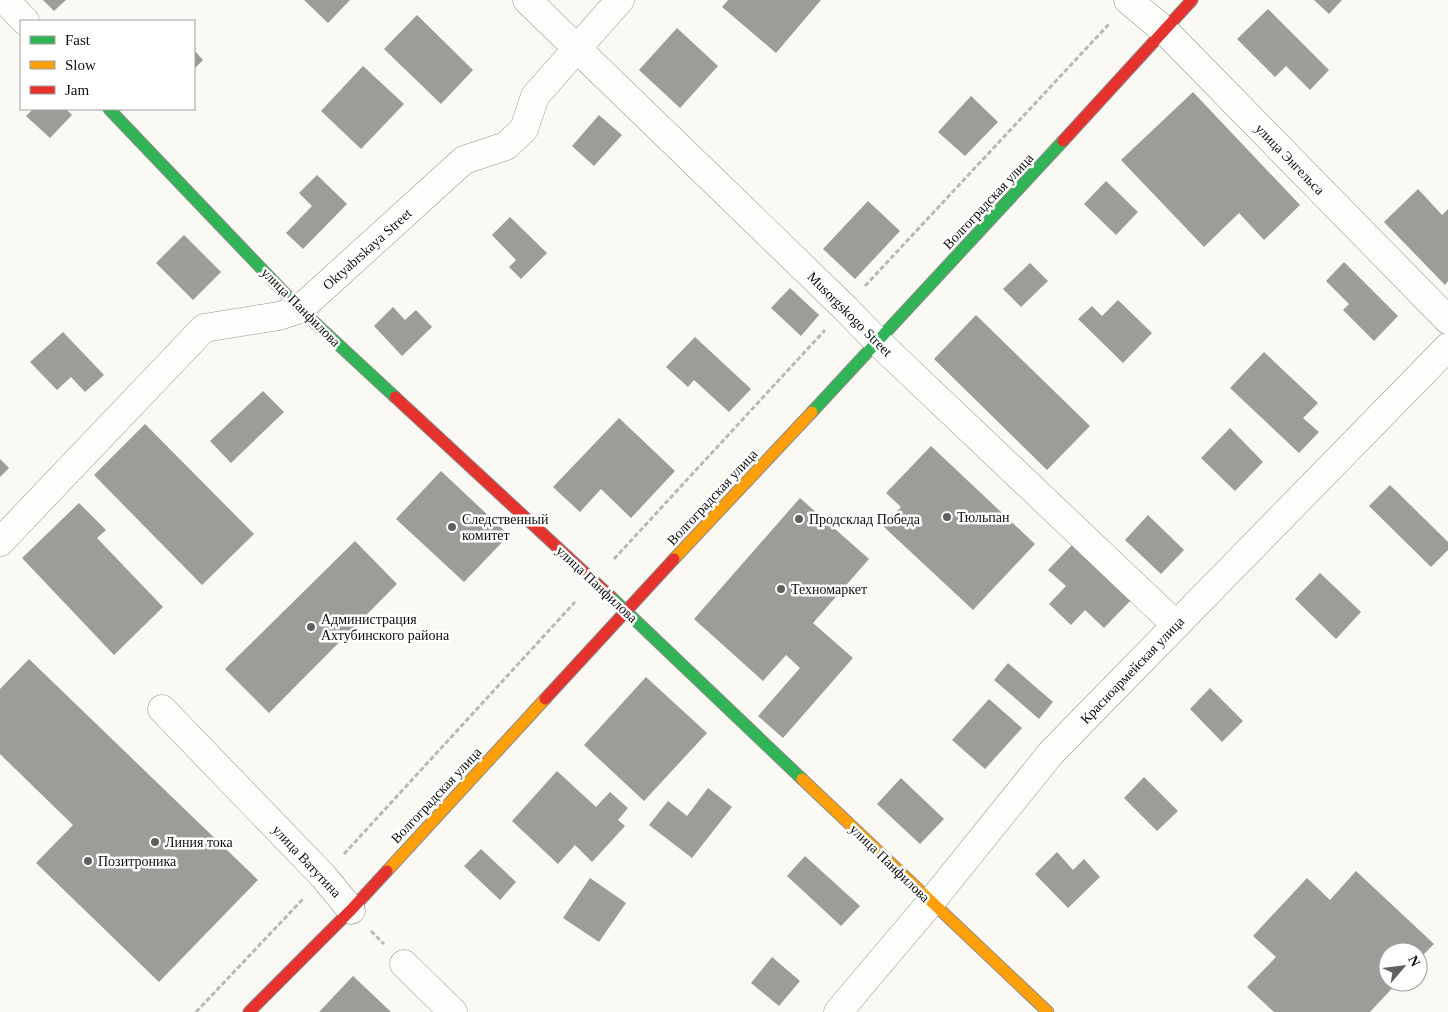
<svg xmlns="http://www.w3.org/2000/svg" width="1448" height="1012" font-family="Georgia,serif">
<rect width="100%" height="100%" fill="#faf9f4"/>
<g fill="#9e9c99">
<path d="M43,0H66L54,11Z"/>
<path d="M304,0H350L328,23Z"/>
<path d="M728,0H821L776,53L722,7Z"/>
<path d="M1314,0H1342L1329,14Z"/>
<path d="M1268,9L1329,70L1310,90L1286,66L1275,77L1237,39Z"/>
<path d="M417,15L473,70L441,104L384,49Z"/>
<path d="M677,28L718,66L680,108L639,70Z"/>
<path d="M194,50L203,60L194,69Z"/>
<path d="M363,66L404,104L361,149L321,111Z"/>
<path d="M1193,92L1300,205L1264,240L1239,213L1204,247L1121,160Z"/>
<path d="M971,96L998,122L965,156L938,132Z"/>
<path d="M33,109H66L72,115L50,138L26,116Z"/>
<path d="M599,115L622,135L594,166L572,146Z"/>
<path d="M317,175L347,204L303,249L286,233L312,206L299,193Z"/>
<path d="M1106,181L1138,212L1116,235L1084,204Z"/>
<path d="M1418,189L1442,215L1448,209V281L1445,285L1384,222Z"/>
<path d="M868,201L900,231L855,279L823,249Z"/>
<path d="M510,217L547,253L521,279L509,267L516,260L492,235Z"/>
<path d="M184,235L221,272L193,300L156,263Z"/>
<path d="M1344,262L1398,316L1374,341L1343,310L1349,304L1326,281Z"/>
<path d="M1030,263L1048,281L1021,307L1003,289Z"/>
<path d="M790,288L819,315L801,336L771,308Z"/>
<path d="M1118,300L1152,333L1123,363L1078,319L1092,306L1102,316Z"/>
<path d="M393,307L405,320L416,310L432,327L402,356L374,326Z"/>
<path d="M976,315L1090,426L1047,470L934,359Z"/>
<path d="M63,332L104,375L85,392L71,377L57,390L30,362Z"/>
<path d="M695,337L751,389L729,412L694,380L688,387L666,367Z"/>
<path d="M1264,352L1318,403L1303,418L1319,432L1299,453L1230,388Z"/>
<path d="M263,391L284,412L231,463L210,441Z"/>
<path d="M619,418L675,471L631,518L601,489L580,512L553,487Z"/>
<path d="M145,424L254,534L202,585L94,475Z"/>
<path d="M1230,428L1263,462L1235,491L1201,458Z"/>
<path d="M931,446L1035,544L973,610L883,526L901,507L886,493Z"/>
<path d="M0,459L9,468L0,477Z"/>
<path d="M441,471L509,535L464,582L396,519Z"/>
<path d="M1390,485L1448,542V550L1431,567L1369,506Z"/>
<path d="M800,498L869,559L813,623L853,658L783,738L758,716L800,668L786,655L763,681L694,619Z"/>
<path d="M79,503L106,530L97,538L163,607L114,655L22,558Z"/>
<path d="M1148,515L1184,550L1161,574L1125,540Z"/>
<path d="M355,541L397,584L269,713L225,669Z"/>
<path d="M1073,544L1131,600L1104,628L1085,610L1071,625L1049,604L1066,586L1048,570Z"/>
<path d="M1320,573L1361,612L1336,639L1295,599Z"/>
<path d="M29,659L258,880L159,982L36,863L73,825L0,754V689Z"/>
<path d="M1008,663L1053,702L1039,719L994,680Z"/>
<path d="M646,677L707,733L644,801L584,745Z"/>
<path d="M1210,688L1243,721L1222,742L1190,709Z"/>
<path d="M989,699L1022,728L985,769L952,740Z"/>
<path d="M557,771L596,807L610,792L628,808L618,820L625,826L592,862L575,845L558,864L512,821Z"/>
<path d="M1144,777L1178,811L1157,831L1124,798Z"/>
<path d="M901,778L944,819L920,844L877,804Z"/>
<path d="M708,788L732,807L692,858L649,825L668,801L687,816Z"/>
<path d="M481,849L516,882L500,900L464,866Z"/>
<path d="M1057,852L1073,870L1084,859L1100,877L1068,908L1035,874Z"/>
<path d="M805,856L860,906L841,926L787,876Z"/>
<path d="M1356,871L1434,944L1418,960V952H1388V982H1398L1370,1012H1274L1247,987L1276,957L1253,936L1307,878L1330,900Z"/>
<path d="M590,878L626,903L599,942L563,918Z"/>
<path d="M772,957L800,981L779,1006L751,983Z"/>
<path d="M353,976L391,1012H319Z"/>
</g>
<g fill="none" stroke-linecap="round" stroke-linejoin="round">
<g stroke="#949492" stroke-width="29">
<g id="street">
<path d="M5,0L25,21"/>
<path d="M527,0L845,308L878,342L1176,625"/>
<path d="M1128,0L1164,30L1448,320"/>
<path d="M0,542L204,328L279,316L300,309L464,160L506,146L524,129L535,96L620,0"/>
<path d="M162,709L324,877L351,910"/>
<path d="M404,964L453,1012"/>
<path d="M838,1012L931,902L1051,753L1448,347"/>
</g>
</g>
<g stroke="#8b8a88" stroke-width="13">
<g id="fast">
<path d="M109,109L300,309L395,397"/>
<path d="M812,412L1063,141"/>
<path d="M610,596L802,779"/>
</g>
</g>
<g stroke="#8b8a88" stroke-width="13">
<g id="slow">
<path d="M674,559L812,412"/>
<path d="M802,779L1048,1012"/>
<path d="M387,871L545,699"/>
</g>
</g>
<g stroke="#8b8a88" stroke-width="13">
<g id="jam">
<path d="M1063,141L1192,0"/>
<path d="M395,397L610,596"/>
<path d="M545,699L674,559"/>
<path d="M249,1012L351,910L387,871"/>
</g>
</g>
<g stroke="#b8b8b7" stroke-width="3" stroke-dasharray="5 2.5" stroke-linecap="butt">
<path d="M865,286L1109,24"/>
<path d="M614,559L825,330"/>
<path d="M344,854L575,602"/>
<path d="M371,931L384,944"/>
<path d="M196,1012L303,899"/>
</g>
<use href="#street" stroke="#fefefd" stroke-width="28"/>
<use href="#fast" stroke="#30b455" stroke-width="11"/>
<use href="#slow" stroke="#ff9f0a" stroke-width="11"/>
<use href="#jam" stroke="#e5322d" stroke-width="11"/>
</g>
<g fill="#61605e" stroke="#fff" stroke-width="2">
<circle cx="947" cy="517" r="5"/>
<circle cx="799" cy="519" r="5"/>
<circle cx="452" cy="527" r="5"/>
<circle cx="781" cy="589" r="5"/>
<circle cx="311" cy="627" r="5"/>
<circle cx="155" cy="842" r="5"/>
<circle cx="88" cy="861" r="5"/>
</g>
<g text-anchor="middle" stroke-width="5" stroke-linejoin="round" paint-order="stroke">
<g font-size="14" fill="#0e0e0e" stroke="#fff">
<text transform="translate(1290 159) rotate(46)" y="5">улица Энгельса</text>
<text transform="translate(988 201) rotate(-47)" y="5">Волгоградская улица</text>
<text transform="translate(367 249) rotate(-42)" y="5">Oktyabrskaya Street</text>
<text transform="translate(301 307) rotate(45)" y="5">улица Панфилова</text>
<text transform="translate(850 314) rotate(45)" y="5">Musorgskogo Street</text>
<text transform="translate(712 497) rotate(-47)" y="5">Волгоградская улица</text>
<text transform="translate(597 584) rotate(43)" y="5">улица Панфилова</text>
<text transform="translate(1132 670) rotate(-46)" y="5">Красноармейская улица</text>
<text transform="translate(436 795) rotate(-47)" y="5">Волгоградская улица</text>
<text transform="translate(307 861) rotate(47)" y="5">улица Ватутина</text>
<text transform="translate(890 863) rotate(44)" y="5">улица Панфилова</text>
</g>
<g font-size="14" fill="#0e0e0e" stroke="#fff" text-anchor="start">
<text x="957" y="522">Тюльпан</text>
<text x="462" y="524">Следственный<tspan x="462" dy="16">комитет</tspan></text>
<text x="809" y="524">Продсклад Победа</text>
<text x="791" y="594">Техномаркет</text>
<text x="321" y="624">Администрация<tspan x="321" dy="16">Ахтубинского района</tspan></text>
<text x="165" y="847">Линия тока</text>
<text x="98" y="866">Позитроника</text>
</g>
</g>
<rect x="20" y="20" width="175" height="90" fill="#ffffff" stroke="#9f9f9f"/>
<rect x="30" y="36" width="25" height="8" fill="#30b455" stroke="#9f9f9f"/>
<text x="65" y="45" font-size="15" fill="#0e0e0e">Fast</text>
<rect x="30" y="61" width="25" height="8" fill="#ff9f0a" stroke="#9f9f9f"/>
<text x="65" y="70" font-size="15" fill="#0e0e0e">Slow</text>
<rect x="30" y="86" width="25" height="8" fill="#e5322d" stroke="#9f9f9f"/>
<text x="65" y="95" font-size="15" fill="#0e0e0e">Jam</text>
<g transform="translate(1403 967) rotate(62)"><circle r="24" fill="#ffffff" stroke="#9f9f9f"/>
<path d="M0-4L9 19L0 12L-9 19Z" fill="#61605e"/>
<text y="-8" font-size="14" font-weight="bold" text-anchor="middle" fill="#0e0e0e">N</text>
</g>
</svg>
